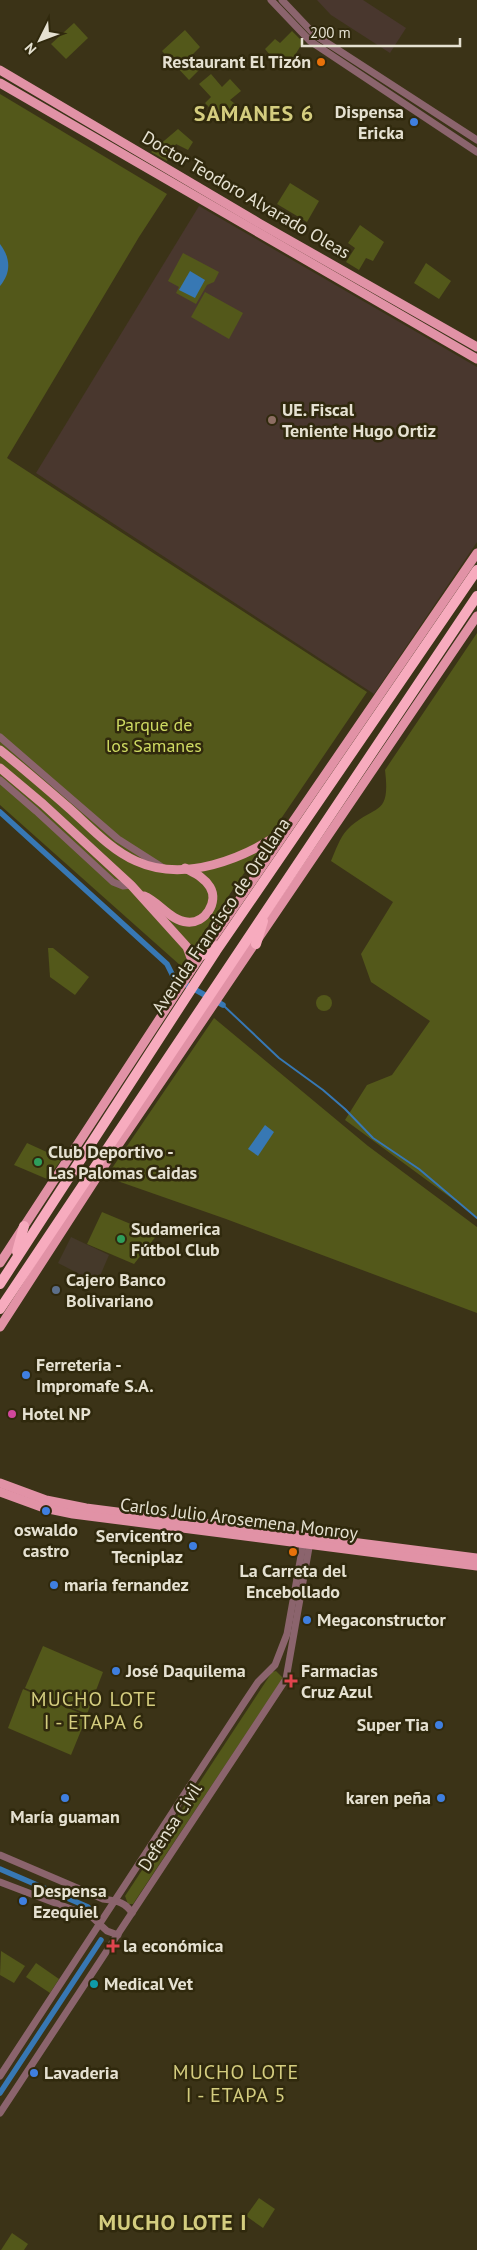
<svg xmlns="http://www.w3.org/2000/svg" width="477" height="2250" font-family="'PT Sans',sans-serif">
<rect width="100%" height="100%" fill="#3b3317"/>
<path fill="#45392a" d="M71,1237L109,1255L97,1283L58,1263Z"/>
<g fill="#49372e">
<path d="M317,0H363L406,28L390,53L331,15Z"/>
<path d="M199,206L477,367V542L374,694L36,473Z"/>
</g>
<g fill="#53581a">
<path d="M74,23L88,38L66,59L51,44Z"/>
<path d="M185,30L200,47L190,57L200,69L189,80L162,51Z"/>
<path d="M292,31L303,42L287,68L274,60L265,49L275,39L280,43Z"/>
<path d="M211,74L222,87L230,79L241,91L230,100L238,106L231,116L222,110L217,115L205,103L211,97L199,84Z"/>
<path d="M0,94L167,194L139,237L7,458L367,692L181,966L0,805Z"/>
<path d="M178,129L193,142L188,150L176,144L167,161L151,152Z"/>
<path d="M290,183L319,201L307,222L277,204Z"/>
<path d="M360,225L384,242L373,261L366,258L359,270L346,262L355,248L348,243Z"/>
<path d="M183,253L219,272L214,282L207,285L196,304L176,293L179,287L168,281Z"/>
<path d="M426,263L451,281L439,299L414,283Z"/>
<path d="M205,292L243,313L229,339L191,317Z"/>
<path d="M477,633V1217L345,1120L367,1085L392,1075L430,1021L371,982L361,954L393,902L331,861C335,852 340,837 347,830C374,803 391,819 385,770Z"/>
<path d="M48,948H53L89,977L75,995L50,977Z"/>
<circle cx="324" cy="1003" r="8"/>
<path d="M214,1018L368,1146L477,1227V1313L226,1219L106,1177Z"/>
<path d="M27,1143L62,1159L47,1179L14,1165Z"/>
<path d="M102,1212L157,1235L134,1264L87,1244Z"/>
<path d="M43,1646L103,1672L87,1714L25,1688Z"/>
<path d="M276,1671L283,1678L133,1904H128L125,1896L272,1672Z"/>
<path d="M23,1689L87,1716L71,1755L8,1728Z"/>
<path d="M1,1951L25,1966L14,1983L0,1975Z"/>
<path d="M36,1963L59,1979L50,1993L26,1977Z"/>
<path d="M259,2198L275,2209L263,2228L246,2216Z"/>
<path d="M12,2233L28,2244L24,2250H1Z"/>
</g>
<g fill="#3778b4">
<path d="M0,244C10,257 12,272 0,286Z"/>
<path d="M190,271L205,280L195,298L179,290Z"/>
<path d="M265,1125L274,1132L258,1156L248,1149Z"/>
</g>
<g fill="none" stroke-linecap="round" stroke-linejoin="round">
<path stroke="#3778b4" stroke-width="2" d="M223,1005L279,1058L323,1090L345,1109L373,1138L419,1169L477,1218"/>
<g stroke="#3778b4" stroke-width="5.5">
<path d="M0,812L167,964L174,978L223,1005"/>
<path d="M0,1869L88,1907"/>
<path d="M0,2093L101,1940"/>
</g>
<g stroke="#8b646d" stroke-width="7">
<path d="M271,0L310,41L477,152"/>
<path d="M282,0L315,35L477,140"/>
<path d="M0,737L118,839L165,869"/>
<path d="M0,780L36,811L113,882L123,886L131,885"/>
<path d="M0,1855L103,1899C115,1901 125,1901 132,1913"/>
<path d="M0,1882L92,1917L107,1931L118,1935"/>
<path d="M0,2076L244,1703L258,1682L275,1665L287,1634L304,1539"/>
<path d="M0,2113L286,1679L310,1542"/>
</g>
<g stroke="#e192a6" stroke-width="9">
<path d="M0,70L259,223L477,347"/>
<path d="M0,83L477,359"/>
<path d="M0,750C24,769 47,789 70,809C90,827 111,850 136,861C184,883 244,859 284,831"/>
<path d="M0,768L43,804L131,885L187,947L194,966"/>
<path d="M144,896C159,902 171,921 187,922C205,924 219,902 210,887C204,877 194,873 185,868"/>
<path d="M0,1263L194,966L477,553"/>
<path d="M0,1327L106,1163L477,616"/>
<path d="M0,1483L46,1500L86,1508L477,1558"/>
<path d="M0,1492L44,1508L73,1514L477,1566"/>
</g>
<g stroke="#f7abbe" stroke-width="10">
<path d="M256,944L263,921"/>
<path d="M202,955L217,946"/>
<path d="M17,1252L24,1226"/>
<path d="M0,1284L216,951L477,570"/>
<path d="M0,1309L477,596"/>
</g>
</g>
<g fill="#e8710a" stroke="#30290d" stroke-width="2">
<circle cx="321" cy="62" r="5"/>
<circle cx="293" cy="1552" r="5"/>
</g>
<g fill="#3f7fe0" stroke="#30290d" stroke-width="2">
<circle cx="414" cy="122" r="5"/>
<circle cx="26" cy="1375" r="5"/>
<circle cx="46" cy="1511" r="5"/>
<circle cx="193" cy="1546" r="5"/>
<circle cx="54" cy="1585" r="5"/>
<circle cx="307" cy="1620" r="5"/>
<circle cx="116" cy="1671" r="5"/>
<circle cx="439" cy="1725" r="5"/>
<circle cx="65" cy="1798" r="5"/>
<circle cx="441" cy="1798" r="5"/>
<circle cx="23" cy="1901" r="5"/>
<circle cx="34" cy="2073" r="5"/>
</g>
<circle fill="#8d6e63" stroke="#30290d" stroke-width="2" cx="272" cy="420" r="5"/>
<g fill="#2e9e5b" stroke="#30290d" stroke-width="2">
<circle cx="38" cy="1162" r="5"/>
<circle cx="121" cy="1239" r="5"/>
</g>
<circle fill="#5c6f8a" stroke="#30290d" stroke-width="2" cx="56" cy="1290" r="5"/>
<circle fill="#d1479c" stroke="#30290d" stroke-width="2" cx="12" cy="1414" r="5"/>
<g fill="#e0444e" stroke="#30290d" stroke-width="2">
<path d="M288.5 1673.5h5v5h5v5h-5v5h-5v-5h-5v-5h5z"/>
<path d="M110.5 1938.5h5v5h5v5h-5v5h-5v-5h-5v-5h5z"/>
</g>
<circle fill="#0f9aa8" stroke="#30290d" stroke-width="2" cx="94" cy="1984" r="5"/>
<g text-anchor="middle" stroke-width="5" stroke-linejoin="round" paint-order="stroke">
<g font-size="18" font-weight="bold" fill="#e5e1d1" stroke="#30290d" text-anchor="start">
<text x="311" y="68" text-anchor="end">Restaurant El Tizón</text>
<text x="404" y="118" text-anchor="end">Dispensa<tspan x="404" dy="21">Ericka</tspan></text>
<text x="282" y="416">UE. Fiscal<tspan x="282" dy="21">Teniente Hugo Ortiz</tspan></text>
<text x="48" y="1158">Club Deportivo -<tspan x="48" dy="21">Las Palomas Caidas</tspan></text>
<text x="131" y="1235">Sudamerica<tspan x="131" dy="21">Fútbol Club</tspan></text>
<text x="66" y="1286">Cajero Banco<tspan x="66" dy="21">Bolivariano</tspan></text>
<text x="36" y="1371">Ferreteria -<tspan x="36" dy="21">Impromafe S.A.</tspan></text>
<text x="22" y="1420">Hotel NP</text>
<text x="46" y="1536" text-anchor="middle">oswaldo<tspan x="46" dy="21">castro</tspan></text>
<text x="183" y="1542" text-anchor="end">Servicentro<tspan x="183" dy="21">Tecniplaz</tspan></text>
<text x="293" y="1577" text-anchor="middle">La Carreta del<tspan x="293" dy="21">Encebollado</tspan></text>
<text x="64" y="1591">maria fernandez</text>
<text x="317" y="1626">Megaconstructor</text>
<text x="126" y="1677">José Daquilema</text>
<text x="301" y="1677">Farmacias<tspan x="301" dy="21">Cruz Azul</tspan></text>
<text x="429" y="1731" text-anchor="end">Super Tia</text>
<text x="431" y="1804" text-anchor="end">karen peña</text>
<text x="65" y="1823" text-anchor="middle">María guaman</text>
<text x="33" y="1897">Despensa<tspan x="33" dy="21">Ezequiel</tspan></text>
<text x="123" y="1952">la económica</text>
<text x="104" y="1990">Medical Vet</text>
<text x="44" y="2079">Lavaderia</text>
</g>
<g font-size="18" fill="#e5e1d1" stroke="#30290d">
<text transform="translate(246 195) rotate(30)" y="6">Doctor Teodoro Alvarado Oleas</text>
<text transform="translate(221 916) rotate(-56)" y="6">Avenida Francisco de Orellana</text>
<text transform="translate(239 1519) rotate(7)" y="6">Carlos Julio Arosemena Monroy</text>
<text transform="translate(170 1827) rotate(-57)" y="6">Defensa Civil</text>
</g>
<g font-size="18" fill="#ceda62" stroke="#30290d">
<text x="154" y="731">Parque de<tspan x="154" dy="21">los Samanes</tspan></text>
</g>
<g font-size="20" letter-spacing="1" fill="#d4cd7f" stroke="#30290d">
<text x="94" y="1706">MUCHO LOTE<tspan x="94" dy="23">I - ETAPA 6</tspan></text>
<text x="236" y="2079">MUCHO LOTE<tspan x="236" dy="23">I - ETAPA 5</tspan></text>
</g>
<g font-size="22" font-weight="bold" letter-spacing="1" fill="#d4cd7f" stroke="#30290d">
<text x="254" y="121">SAMANES 6</text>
<text x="173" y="2230">MUCHO LOTE I</text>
</g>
</g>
<g transform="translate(40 40) rotate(228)" stroke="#30290d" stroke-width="4" paint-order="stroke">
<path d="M0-4L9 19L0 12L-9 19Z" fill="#e5e1d1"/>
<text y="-8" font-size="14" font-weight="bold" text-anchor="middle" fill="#e5e1d1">N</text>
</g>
<path d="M302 38v8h158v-8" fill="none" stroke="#e5e1d1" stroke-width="2.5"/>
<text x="310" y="38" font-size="15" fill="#e5e1d1" stroke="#30290d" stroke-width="4" paint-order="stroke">200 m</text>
</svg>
